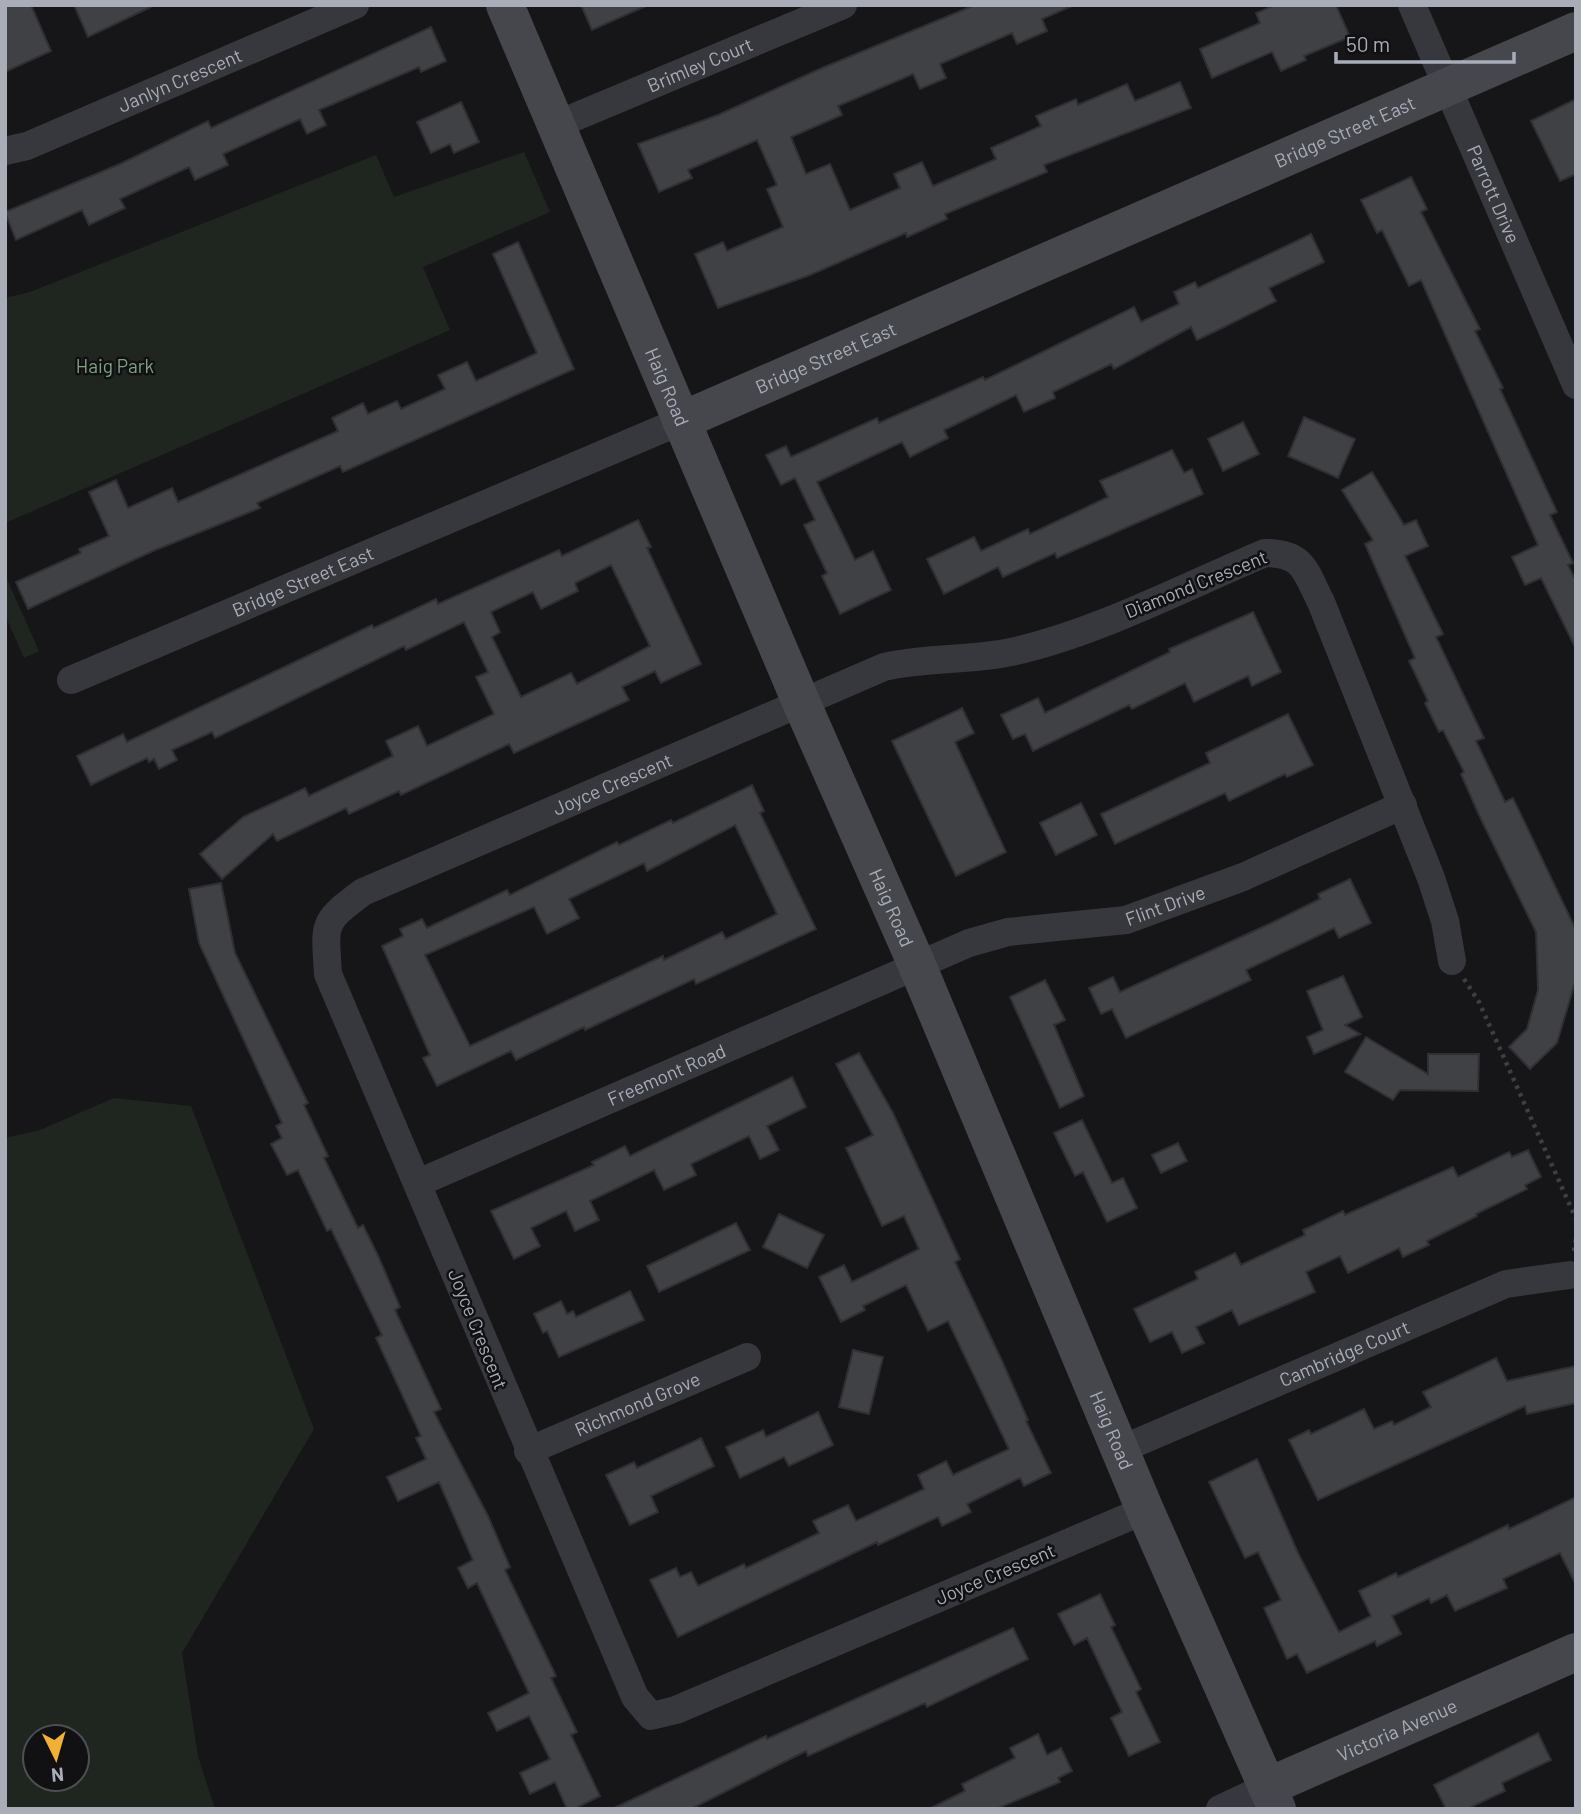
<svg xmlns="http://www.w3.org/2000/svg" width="1581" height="1814" font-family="Barlow,sans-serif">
<rect width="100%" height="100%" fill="#161618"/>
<g fill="#1e261f" fill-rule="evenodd">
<path d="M524,152L550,212L423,267L450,330L5,523V298L30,292L376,155L394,197Z"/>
<path d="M5,575L39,651L24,658L5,615Z"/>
<path d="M114,1098L191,1106L314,1429L182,1653L198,1756L215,1809H5V1138L40,1130ZM35,1737H77V1779H35Z"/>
</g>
<g fill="#404145" stroke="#303034" stroke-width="2" fill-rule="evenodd">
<path d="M5,5H31L51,51L5,72Z"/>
<path d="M74,5H155L88,37Z"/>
<path d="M581,5H648L592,30Z"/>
<path d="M975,5H1074L1042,19L1047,31L1017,44L1012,33L940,64L946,78L920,89L913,74L838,106L842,115L791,137L806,174L830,164L850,210L900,188L894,174L922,162L933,186L996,159L991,148L1041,126L1036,116L1076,99L1078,105L1127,84L1135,101L1180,82L1191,108L1044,165L1047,172L945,214L947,219L907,237L906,233L810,275L718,308L695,254L723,242L727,251L783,227L767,189L777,185L757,140L688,170L692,178L659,192L638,144L718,115L822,68Z"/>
<path d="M1275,5H1336L1350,37L1304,56L1306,60L1281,71L1272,52L1212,78L1200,49L1260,23L1256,13Z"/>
<path d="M431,27L446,61L421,72L419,67L319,110L326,125L307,134L300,119L223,154L228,165L195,180L189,167L120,199L125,208L89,225L82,210L16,240L5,212L120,164L208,121L211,128Z"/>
<path d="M1576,99V174L1560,181L1531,121Z"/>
<path d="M461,102L479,142L454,153L450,144L431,153L417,122Z"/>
<path d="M1411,177L1427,209L1421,212L1480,329L1475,331L1503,388L1500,389L1557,512L1550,515L1573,563L1568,565L1576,581V649L1541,578L1525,585L1512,557L1538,545L1421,280L1409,286L1382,230L1377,233L1361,200Z"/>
<path d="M1311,234L1324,262L1269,288L1276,301L1218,330L1197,340L1191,327L1114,369L1111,364L1053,392L1055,398L1024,412L1016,395L944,430L948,438L910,457L902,442L817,482L855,560L873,551L891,590L840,614L822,576L827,573L804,525L815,520L795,478L781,485L766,455L786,446L791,457L877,418L879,423L983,377L985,380L1134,307L1141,322L1179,304L1174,292L1195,282L1198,288Z"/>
<path d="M518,242L574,369L343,472L340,466L257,503L260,508L153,551L28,609L16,582L81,553L79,549L109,536L89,492L116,480L128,508L172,488L178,502L338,431L332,418L363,403L368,414L397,401L401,409L445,389L438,375L467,362L476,381L537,353L493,254Z"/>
<path d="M1304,417L1355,439L1338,478L1288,456Z"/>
<path d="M1243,422L1259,454L1223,471L1208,439Z"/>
<path d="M1172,450L1184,473L1192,469L1203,494L1057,558L1055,553L1003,577L998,567L944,594L927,559L974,537L981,551L1028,529L1030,534L1108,497L1100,481Z"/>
<path d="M1372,472L1404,525L1416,520L1428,546L1405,556L1443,634L1436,637L1484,738L1476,741L1505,802L1513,798L1576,930V979L1557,1043L1530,1069L1509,1047L1527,1029L1538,990L1536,932L1479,815L1461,774L1464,772L1443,730L1439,732L1425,703L1428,701L1409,661L1415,658L1365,544L1373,540L1342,490Z"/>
<path d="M638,520L651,547L647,548L701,664L661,683L655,671L622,687L629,700L514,753L509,744L401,795L399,791L349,814L346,808L277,841L273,834L222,879L200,854L243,817L305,788L309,796L393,756L386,741L418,726L427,746L494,714L476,677L488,672L464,622L406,650L404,646L215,738L212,732L172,750L177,760L159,769L154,759L149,762L147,758L91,785L77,756L123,734L127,742L372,625L374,628L436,599L438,604L559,550L562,556ZM611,565L650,646L577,684L571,673L521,697L492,637L500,632L491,612L533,592L541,609L578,591L575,583Z"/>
<path d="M1253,612L1281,672L1252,686L1248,676L1194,702L1185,683L1132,709L1129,705L1033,751L1025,734L1013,739L1001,715L1038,698L1045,713L1170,652L1169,649Z"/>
<path d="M962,708L974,733L955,742L1006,852L956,876L892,741Z"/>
<path d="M1288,714L1313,765L1287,777L1285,774L1229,801L1225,793L1115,844L1101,814L1210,763L1206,753Z"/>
<path d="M752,785L764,811L760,813L816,929L696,984L694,979L585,1030L584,1027L516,1060L511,1051L437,1086L423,1058L430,1055L382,946L403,936L400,929L422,919L427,928L507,890L510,895L617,842L619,845L671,820L673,823ZM735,825L777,914L726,939L722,932L664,960L663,956L470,1046L425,955L534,907L547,934L579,918L569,899L644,863L647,871Z"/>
<path d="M1081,803L1097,835L1056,855L1040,823Z"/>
<path d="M1350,879L1371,923L1339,938L1334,928L1246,970L1251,980L1126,1038L1112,1009L1101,1014L1089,988L1113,977L1120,992L1265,926L1320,899L1318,894Z"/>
<path d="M221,883L235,953L308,1103L304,1105L328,1156L324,1158L358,1228L363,1225L380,1260L400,1307L395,1310L441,1409L434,1412L488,1516L510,1567L505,1570L556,1676L551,1678L577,1732L571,1735L600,1796L574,1809H567L555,1782L530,1794L520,1773L550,1759L529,1716L497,1731L488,1713L529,1693L477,1583L468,1588L458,1568L473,1560L439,1482L398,1501L387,1477L426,1459L416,1438L421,1436L376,1338L382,1335L331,1229L327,1231L298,1170L287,1175L271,1144L282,1138L276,1126L282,1123L199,943L189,889Z"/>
<path d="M1343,976L1362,1017L1345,1025L1360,1034L1314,1054L1307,1037L1323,1030L1307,991Z"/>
<path d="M1045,980L1065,1020L1054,1025L1084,1096L1060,1108L1010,997Z"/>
<path d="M1366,1037L1428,1074V1054H1479L1478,1091L1400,1090L1393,1100L1345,1072Z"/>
<path d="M859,1053L893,1113L960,1259L955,1262L1003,1363L1028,1420L1026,1421L1051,1473L1024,1486L1020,1478L967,1504L971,1512L942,1526L938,1517L878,1545L877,1542L678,1637L650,1580L676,1568L680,1577L691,1572L698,1586L744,1564L746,1568L819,1533L813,1521L848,1505L856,1521L924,1489L918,1475L946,1461L953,1475L1009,1449L948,1321L928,1331L906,1285L863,1306L865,1310L841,1322L819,1277L844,1265L852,1282L919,1249L904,1216L882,1226L846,1148L873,1135L836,1064Z"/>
<path d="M792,1077L806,1107L767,1126L779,1150L760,1159L749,1136L691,1164L696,1175L664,1190L654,1170L590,1201L599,1220L575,1231L566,1211L531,1228L540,1246L514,1259L491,1211L594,1165L592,1162L625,1146L630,1156Z"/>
<path d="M1082,1120L1112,1183L1123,1178L1137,1208L1107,1222L1083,1172L1075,1176L1054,1133Z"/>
<path d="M1178,1143L1187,1161L1161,1173L1152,1155Z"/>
<path d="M1528,1150L1541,1177L1525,1185L1527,1189L1476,1214L1477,1216L1427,1241L1429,1245L1403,1257L1399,1248L1348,1273L1340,1256L1306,1272L1315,1292L1239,1325L1232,1310L1196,1327L1204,1343L1182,1353L1172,1332L1150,1342L1134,1309L1198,1279L1195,1272L1235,1253L1241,1265L1305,1235L1303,1230L1343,1211L1345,1215L1453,1167L1458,1177L1509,1152L1512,1157Z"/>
<path d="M779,1214L824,1235L807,1268L763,1247Z"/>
<path d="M736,1223L750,1250L659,1292L647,1266Z"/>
<path d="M630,1291L644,1320L559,1357L547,1331L543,1333L534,1314L561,1301L567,1314L573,1311L576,1317Z"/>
<path d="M853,1350L883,1357L869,1414L839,1407Z"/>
<path d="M1496,1358L1507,1381L1576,1366V1403L1527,1414L1525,1406L1318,1500L1289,1440L1309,1430L1311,1434L1364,1409L1374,1429L1392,1421L1394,1425L1431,1407L1423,1392Z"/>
<path d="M818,1412L833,1445L789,1466L784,1457L740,1478L726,1447L763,1430L766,1437Z"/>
<path d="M701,1438L714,1466L651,1496L658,1512L630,1525L606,1475L634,1462L637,1468Z"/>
<path d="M1257,1459L1298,1553L1339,1632L1371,1616L1359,1591L1396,1573L1398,1577L1508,1525L1509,1529L1576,1497V1585L1560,1553L1503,1579L1507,1588L1455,1611L1447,1595L1431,1603L1429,1598L1392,1616L1401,1634L1377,1646L1375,1641L1307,1673L1297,1654L1287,1659L1264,1608L1281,1600L1258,1552L1245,1558L1209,1482Z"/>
<path d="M1100,1594L1115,1625L1111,1627L1141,1689L1136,1692L1160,1742L1129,1756L1111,1718L1122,1712L1087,1638L1074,1645L1058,1614Z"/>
<path d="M1013,1628L1028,1659L927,1707L925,1703L808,1756L806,1751L691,1809H612L766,1736L767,1739Z"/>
<path d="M1538,1733L1551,1760L1502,1783L1505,1791L1467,1809H1446L1434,1785Z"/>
<path d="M1038,1734L1047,1755L1061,1748L1072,1771L1058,1778L1060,1782L996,1809H929L965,1791L962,1784L1015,1758L1010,1748Z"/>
</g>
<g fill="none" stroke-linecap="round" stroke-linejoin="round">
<g stroke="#3d3f44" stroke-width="4.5" stroke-dasharray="3.5 5" stroke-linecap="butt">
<path d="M1464,979L1479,1002L1576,1219"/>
<path d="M1574,1251L1576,1238"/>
</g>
<g stroke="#37383d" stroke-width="28">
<path id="s1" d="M1412,5L1576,385"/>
<path id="s2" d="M556,125L843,5"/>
<path id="s3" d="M5,151L27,146L355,5"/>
<path id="s4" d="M71,680L681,421"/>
<path id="s5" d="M418,1183L969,943L1008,932L1126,920L1243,877L1403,805"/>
<path id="s6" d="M1122,1449L1506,1284L1570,1275"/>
<path id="s7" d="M528,1451L747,1357"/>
<path id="s8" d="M1145,1510L676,1710L651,1716L635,1697L328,974C325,923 321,923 363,892L884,667C926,657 969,661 1011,652C1095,634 1186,586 1265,553C1304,553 1305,571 1321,602L1431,878L1445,921L1452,961"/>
<path d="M1220,1809L1267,1787"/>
</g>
<g stroke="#45474d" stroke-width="38">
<path id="s9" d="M505,5L801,702L917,965L1145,1510L1277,1809"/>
<path id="s10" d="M681,421L1576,31"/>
<path id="s11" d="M1267,1787L1576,1652"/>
</g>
</g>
<g text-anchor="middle" stroke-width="5" stroke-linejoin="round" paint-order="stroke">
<g font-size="19" fill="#a8adb8" stroke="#111113">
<text dy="7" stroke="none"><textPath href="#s2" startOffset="156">Brimley Court</textPath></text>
<text dy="7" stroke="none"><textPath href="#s3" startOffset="189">Janlyn Crescent</textPath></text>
<text dy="7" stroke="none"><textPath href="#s10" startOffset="724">Bridge Street East</textPath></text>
<text dy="7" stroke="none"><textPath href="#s1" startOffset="206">Parrott Drive</textPath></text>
<text dy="7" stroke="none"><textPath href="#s10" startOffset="158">Bridge Street East</textPath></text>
<text dy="7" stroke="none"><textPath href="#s9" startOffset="415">Haig Road</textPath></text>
<text dy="7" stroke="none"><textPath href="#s4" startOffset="252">Bridge Street East</textPath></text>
<text transform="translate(1196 584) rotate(-22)" y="7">Diamond Crescent</text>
<text dy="7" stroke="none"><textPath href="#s8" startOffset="1715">Joyce Crescent</textPath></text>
<text dy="7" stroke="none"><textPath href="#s5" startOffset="802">Flint Drive</textPath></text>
<text dy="7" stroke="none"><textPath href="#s9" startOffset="982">Haig Road</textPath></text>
<text dy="7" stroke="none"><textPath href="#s5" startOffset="271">Freemont Road</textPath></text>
<text transform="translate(478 1329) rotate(68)" y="7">Joyce Crescent</text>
<text dy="7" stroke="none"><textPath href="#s6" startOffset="242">Cambridge Court</textPath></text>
<text dy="7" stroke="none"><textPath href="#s7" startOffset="119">Richmond Grove</textPath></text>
<text dy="7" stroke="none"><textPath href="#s9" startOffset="1549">Haig Road</textPath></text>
<text transform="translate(995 1574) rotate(-23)" y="7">Joyce Crescent</text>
<text dy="7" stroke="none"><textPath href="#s11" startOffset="142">Victoria Avenue</textPath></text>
</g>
<g font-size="19" fill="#7fa381" stroke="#111113">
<text x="115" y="373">Haig Park</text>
</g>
</g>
<rect width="1581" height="1814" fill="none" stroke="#a8adb8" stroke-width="14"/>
<g transform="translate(56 1758) rotate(175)"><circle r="33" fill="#111113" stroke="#4d4f55" stroke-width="2"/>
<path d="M0-5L12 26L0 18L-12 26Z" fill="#f2b134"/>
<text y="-10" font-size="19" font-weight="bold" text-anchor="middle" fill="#a8adb8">N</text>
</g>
<path d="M1336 52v10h178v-10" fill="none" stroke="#a8adb8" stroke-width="3.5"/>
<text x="1346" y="52" font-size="21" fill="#a8adb8" stroke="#111113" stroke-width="5" paint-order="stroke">50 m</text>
</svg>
